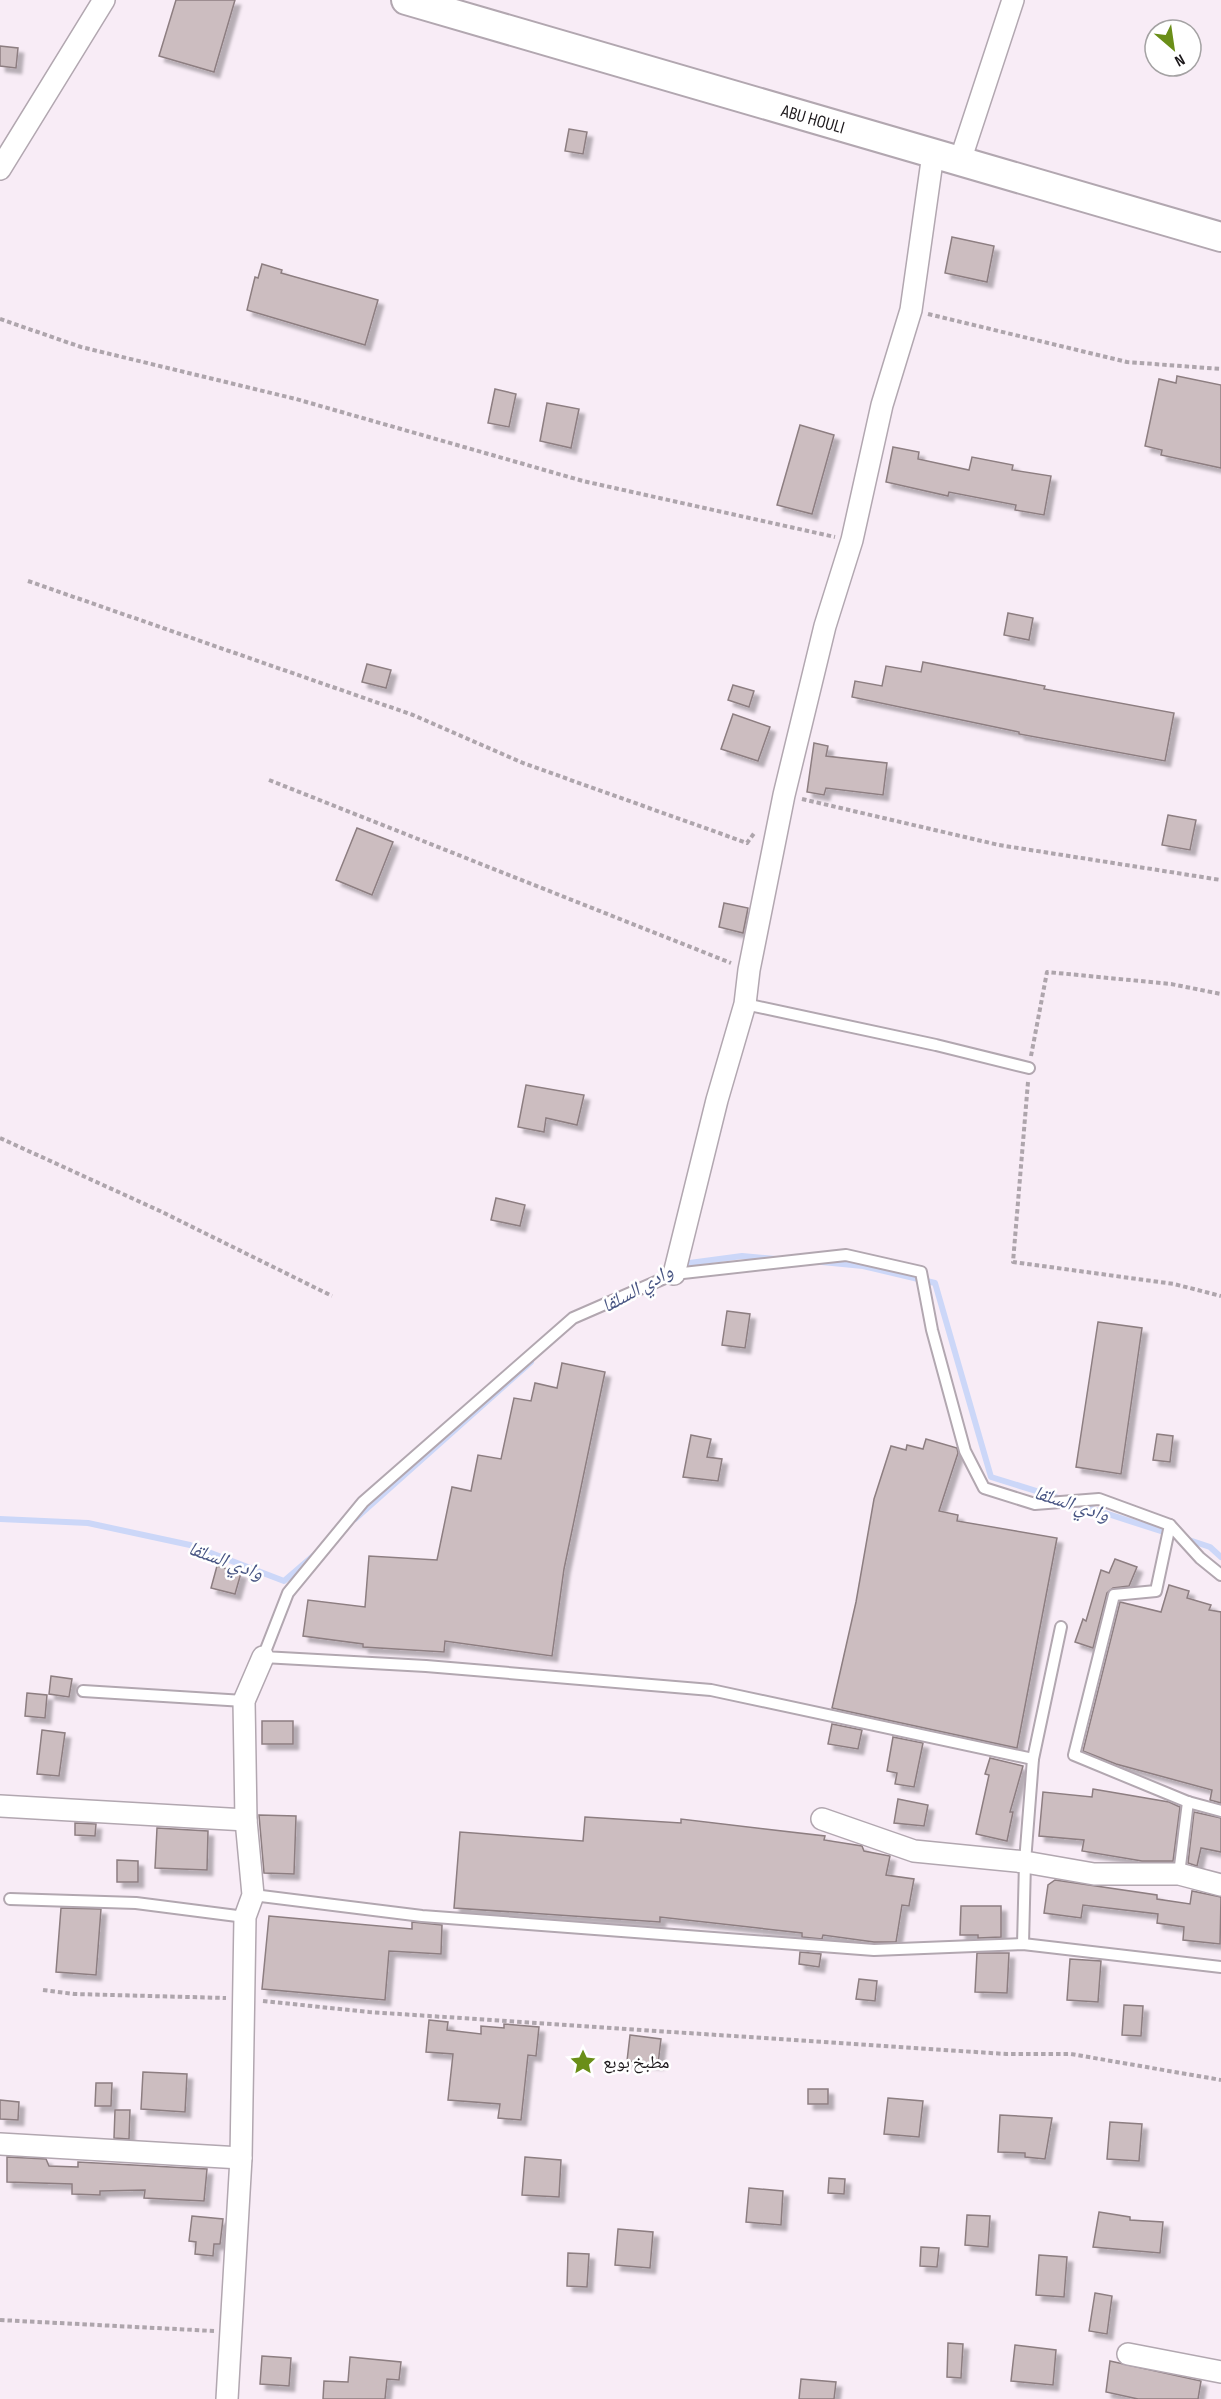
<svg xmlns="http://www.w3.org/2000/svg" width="1221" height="2399" font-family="'Sofia Sans Condensed','Noto Naskh Arabic',sans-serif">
<defs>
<filter id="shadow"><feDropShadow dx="5.5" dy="5.5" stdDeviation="1.5" flood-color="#0004"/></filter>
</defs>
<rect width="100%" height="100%" fill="#f8ecf6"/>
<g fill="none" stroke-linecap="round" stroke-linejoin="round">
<g stroke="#ccd7f8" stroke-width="6">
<path d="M822,1262L863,1266L935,1283L991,1477L1062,1499"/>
<path d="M682,1264L742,1256L776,1259"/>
<path d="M1074,1503L1170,1534"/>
<path d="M0,1519L88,1523L190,1545L284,1581L313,1556"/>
<path d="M355,1519L531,1362"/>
<path d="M1186,1539L1210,1547L1221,1557"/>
</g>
</g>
<g fill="#ccbdc0" stroke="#8d7e81" stroke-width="1.5" filter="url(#shadow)">
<path d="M176,0H235L214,72L159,56Z"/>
<path d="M0,46L18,48L16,68L0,66Z"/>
<path d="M569,129L587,132L583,154L565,151Z"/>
<path d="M952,237L994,246L987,282L945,273Z"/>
<path d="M262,264L282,270L281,273L378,300L365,345L247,310L255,277L258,278Z"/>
<path d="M1177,376L1221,385V468L1161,455L1162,450L1145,446L1159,379L1176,383Z"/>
<path d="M495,389L516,394L509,427L488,423Z"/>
<path d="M547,403L579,409L571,448L540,441Z"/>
<path d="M800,425L834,435L812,514L777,505Z"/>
<path d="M893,447L919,452L918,459L969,470L972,457L1013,465L1012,470L1051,476L1044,515L1015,510L1016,505L949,492L948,496L886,482Z"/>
<path d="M1008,613L1033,618L1029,640L1004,635Z"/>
<path d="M923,662L1045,686L1044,689L1174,713L1165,761L1019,734V732L852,697L855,681L882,686L886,666L921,672Z"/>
<path d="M367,664L391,670L386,688L362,682Z"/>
<path d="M733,685L754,691L749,707L728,700Z"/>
<path d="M733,714L770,727L758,761L721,749Z"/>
<path d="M814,743L828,746L826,756L887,763L883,795L826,788L824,795L807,792Z"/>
<path d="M1168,815L1196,820L1190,850L1162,845Z"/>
<path d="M357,828L393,842L372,895L336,880Z"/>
<path d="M724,903L748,908L743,933L719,927Z"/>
<path d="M526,1085L584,1095L577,1125L546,1118L544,1132L518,1127Z"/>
<path d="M496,1198L525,1205L520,1226L491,1220Z"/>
<path d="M727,1311L750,1314L745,1348L722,1345Z"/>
<path d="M1098,1322L1142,1328L1121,1474L1076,1467Z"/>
<path d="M562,1363L605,1372L564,1569L552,1656L445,1641L444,1652L363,1647V1644L303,1636L308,1600L365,1607L369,1556L437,1560L452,1487L471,1491L478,1455L501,1459L514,1398L531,1401L535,1383L557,1388Z"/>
<path d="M1157,1434L1173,1436L1170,1462L1153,1460Z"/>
<path d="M691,1435L711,1439L707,1457L722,1459L718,1481L683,1477Z"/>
<path d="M926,1439L957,1448L958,1453L939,1511L958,1515L957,1521L1057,1538L1017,1748L832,1708L856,1602L874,1499L891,1446L906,1450L907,1445L923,1449Z"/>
<path d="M1115,1559L1137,1567L1129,1586L1113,1588L1107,1593L1093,1648L1075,1642L1083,1619L1086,1621L1101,1570L1109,1573Z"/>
<path d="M217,1566L241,1573L235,1594L211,1588Z"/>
<path d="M1169,1585L1189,1591L1187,1598L1211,1605L1209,1610L1221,1612V1803L1210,1800L1212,1790L1116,1764L1083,1751L1120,1602L1161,1612Z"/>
<path d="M51,1676L72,1679L69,1697L49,1694Z"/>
<path d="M27,1693L47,1695L45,1718L25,1716Z"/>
<rect x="262" y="1721" width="31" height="23"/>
<path d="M832,1724L862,1730L858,1749L828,1744Z"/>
<path d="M42,1730L65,1733L59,1776L37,1774Z"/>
<path d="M893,1737L923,1743L914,1787L895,1784L897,1773L887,1771Z"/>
<path d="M990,1758L1023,1766L1010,1812H1013L1007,1841L976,1834L989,1775L985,1774Z"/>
<path d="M1093,1789L1169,1802L1180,1807L1173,1861H1142L1082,1851L1084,1840L1039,1836L1043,1792L1092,1797Z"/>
<path d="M898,1799L928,1805L924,1826L894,1823Z"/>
<path d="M1194,1812L1221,1818V1852L1201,1848L1197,1866L1188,1863Z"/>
<path d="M259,1815L296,1816L294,1874L264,1873Z"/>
<path d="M585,1817L681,1823V1819L825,1836L824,1840L862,1846L864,1851L890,1856L886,1875L914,1879L909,1906L902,1905L896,1942H874L823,1935L822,1939L802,1937V1933L660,1917V1922L454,1908L460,1832L583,1841Z"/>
<path d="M75,1823L96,1824L95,1836L75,1835Z"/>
<path d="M157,1828L208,1831L207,1870L155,1868Z"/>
<path d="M117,1860L138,1861V1882H117Z"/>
<path d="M1055,1880L1157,1895V1899L1190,1904L1192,1891L1221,1897L1220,1944L1183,1940L1184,1927L1157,1923L1158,1914L1083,1905L1081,1918L1044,1913L1048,1885Z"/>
<path d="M961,1906H1001V1937L978,1938V1935H960Z"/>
<path d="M61,1908L101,1909L96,1975L56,1972Z"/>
<path d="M269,1916L412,1929V1922L442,1925L441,1954L389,1951L385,2000L262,1989Z"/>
<path d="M800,1952L821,1954L819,1967L799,1964Z"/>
<path d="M977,1953H1009L1007,1993L975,1992Z"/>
<path d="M1070,1959L1101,1961L1098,2002L1067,2000Z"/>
<path d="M859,1979L877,1981L875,2001L856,1999Z"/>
<path d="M1124,2005L1143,2006L1141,2036L1122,2035Z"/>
<path d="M429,2020L448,2022L447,2030L481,2034V2026L504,2028V2024L539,2027L536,2056L528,2055L521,2120L498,2118L500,2104L448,2100L453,2054L426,2052Z"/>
<path d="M630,2035L661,2039L658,2064L627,2061Z"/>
<path d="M143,2072L187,2074L185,2112L141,2109Z"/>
<path d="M96,2083H112L111,2106H95Z"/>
<rect x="808" y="2089" width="20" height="15"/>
<path d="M888,2098L923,2101L919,2137L884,2134Z"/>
<path d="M0,2100L19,2102L18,2120L0,2119Z"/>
<path d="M115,2110H130L129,2139L114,2138Z"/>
<path d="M1000,2115L1052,2118L1045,2159L1025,2157V2153L998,2152Z"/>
<path d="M1110,2122L1142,2124L1139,2161L1107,2159Z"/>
<path d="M7,2157L46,2159L49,2166L78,2167V2162L207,2169L204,2201L144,2198L145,2190L100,2191V2195L72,2194V2184L7,2182Z"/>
<path d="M525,2157L561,2160L559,2197L522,2195Z"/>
<path d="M829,2178L845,2179L844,2194L828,2193Z"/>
<path d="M749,2188L783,2191L781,2225L746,2222Z"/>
<path d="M1099,2212L1130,2217V2220L1163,2222L1160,2253L1093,2247Z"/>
<path d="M967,2215L990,2216L988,2247L965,2245Z"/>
<path d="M192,2216L223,2219L220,2244H214L213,2256L195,2254L196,2242L189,2241Z"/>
<path d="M618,2229L653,2232L650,2268L615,2265Z"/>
<path d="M921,2247L939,2248L937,2267L920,2266Z"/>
<path d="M568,2253L589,2254L587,2287L567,2286Z"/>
<path d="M1039,2255L1067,2257L1064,2297L1036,2295Z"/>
<path d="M1095,2293L1112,2296L1107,2334L1089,2331Z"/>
<path d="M948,2343L963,2344L961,2378L947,2377Z"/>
<path d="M1015,2345L1056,2350L1053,2385L1011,2381Z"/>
<path d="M262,2356L291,2358L289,2386L260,2384Z"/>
<path d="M350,2357L401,2362L399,2380L387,2379L385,2399H323L324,2381L348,2382Z"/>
<path d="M1110,2361L1201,2381L1198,2399H1138L1106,2392Z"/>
<path d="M801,2379L836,2382L834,2399H799Z"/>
</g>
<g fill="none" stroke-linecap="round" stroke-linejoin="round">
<g stroke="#b2a7b0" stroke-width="14">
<g id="lane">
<path d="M745,1004L936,1045L1029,1068"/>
<path d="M1170,1525L1156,1591L1114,1595L1074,1755L1188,1802L1221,1811"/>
<path d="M83,1691L244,1701"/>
<path d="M1033,1759L711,1690L426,1666L263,1657L288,1593L363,1502L573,1318L674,1274L846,1255L921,1272L932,1330L965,1451L984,1488L1035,1504L1099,1499L1170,1525L1200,1558L1221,1575"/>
<path d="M1179,1874L1188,1802"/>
<path d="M253,1895L422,1916L874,1950L1023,1944L1221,1967"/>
<path d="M10,1899L136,1903L245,1917"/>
<path d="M1023,1944L1025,1862L1033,1759L1061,1627"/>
</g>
</g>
<g stroke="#b2a7b0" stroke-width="24">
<g id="street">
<path d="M960,161L1013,0"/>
<path d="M0,169L104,0"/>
<path d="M674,1274L717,1100L745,1004L749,970L784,795L825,626L852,540L882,405L911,310L933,154"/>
<path d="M0,1806L246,1820"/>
<path d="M822,1819L914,1851L1025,1862L1094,1874H1179L1221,1885"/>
<path d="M0,2144L241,2158"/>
<path d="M1128,2354L1221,2372"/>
<path d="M227,2399L241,2158L245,1917L253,1895L246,1820L244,1701L263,1657"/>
</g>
</g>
<g stroke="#b2a7b0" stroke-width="32">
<path id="secondary" d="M406,0L1221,237"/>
</g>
<g stroke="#aea5ac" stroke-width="4" stroke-dasharray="4.5 3" stroke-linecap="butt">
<path d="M928,314L1127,362L1221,369"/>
<path d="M0,319L81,347L296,399L583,481L835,537"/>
<path d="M28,581L413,715L523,763L747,843L755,832"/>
<path d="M269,780L731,963"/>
<path d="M802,799L999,845L1221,880"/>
<path d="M1031,1056L1047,972L1171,984L1221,994"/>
<path d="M1028,1082L1013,1262L1174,1284L1221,1296"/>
<path d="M0,1138L160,1211L332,1296"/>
<path d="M43,1990L74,1994L226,1998"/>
<path d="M263,2001L369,2012L1006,2054H1071L1221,2080"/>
<path d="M0,2320L214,2331"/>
</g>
<use href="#lane" stroke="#fff" stroke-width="10"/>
<use href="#street" stroke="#fff" stroke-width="21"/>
<use href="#secondary" stroke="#fff" stroke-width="28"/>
</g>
<defs>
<g id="sight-bare" transform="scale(2.07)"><path d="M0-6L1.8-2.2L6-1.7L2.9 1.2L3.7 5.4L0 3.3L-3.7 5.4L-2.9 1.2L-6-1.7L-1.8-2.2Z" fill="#6a8e18" stroke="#fff" stroke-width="2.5" paint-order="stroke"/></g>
</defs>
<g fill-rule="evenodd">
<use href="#sight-bare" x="583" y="2062"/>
</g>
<g text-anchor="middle" stroke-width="5" stroke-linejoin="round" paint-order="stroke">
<g font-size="18" fill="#1b171a" stroke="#fff">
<text transform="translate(813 119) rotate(16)" y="6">ABU HOULI</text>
</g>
<g font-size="18" fill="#1b171a" stroke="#fff" text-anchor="start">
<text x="603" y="2068">مطبخ بوبع</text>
</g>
<g font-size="20" font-style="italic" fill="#485583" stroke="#fff">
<text transform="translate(637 1288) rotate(-29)" y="7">وادي السلقا</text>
<text transform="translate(1072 1503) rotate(18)" y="7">وادي السلقا</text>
<text transform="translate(226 1560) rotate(20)" y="7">وادي السلقا</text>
</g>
</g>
<g transform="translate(1173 48) rotate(151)"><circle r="28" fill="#ffffff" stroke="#a4a2a3" stroke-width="1.5"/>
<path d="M0-4.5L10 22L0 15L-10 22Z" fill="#6a8e18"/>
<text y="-9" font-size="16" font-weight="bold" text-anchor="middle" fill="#1b171a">N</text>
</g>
</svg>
